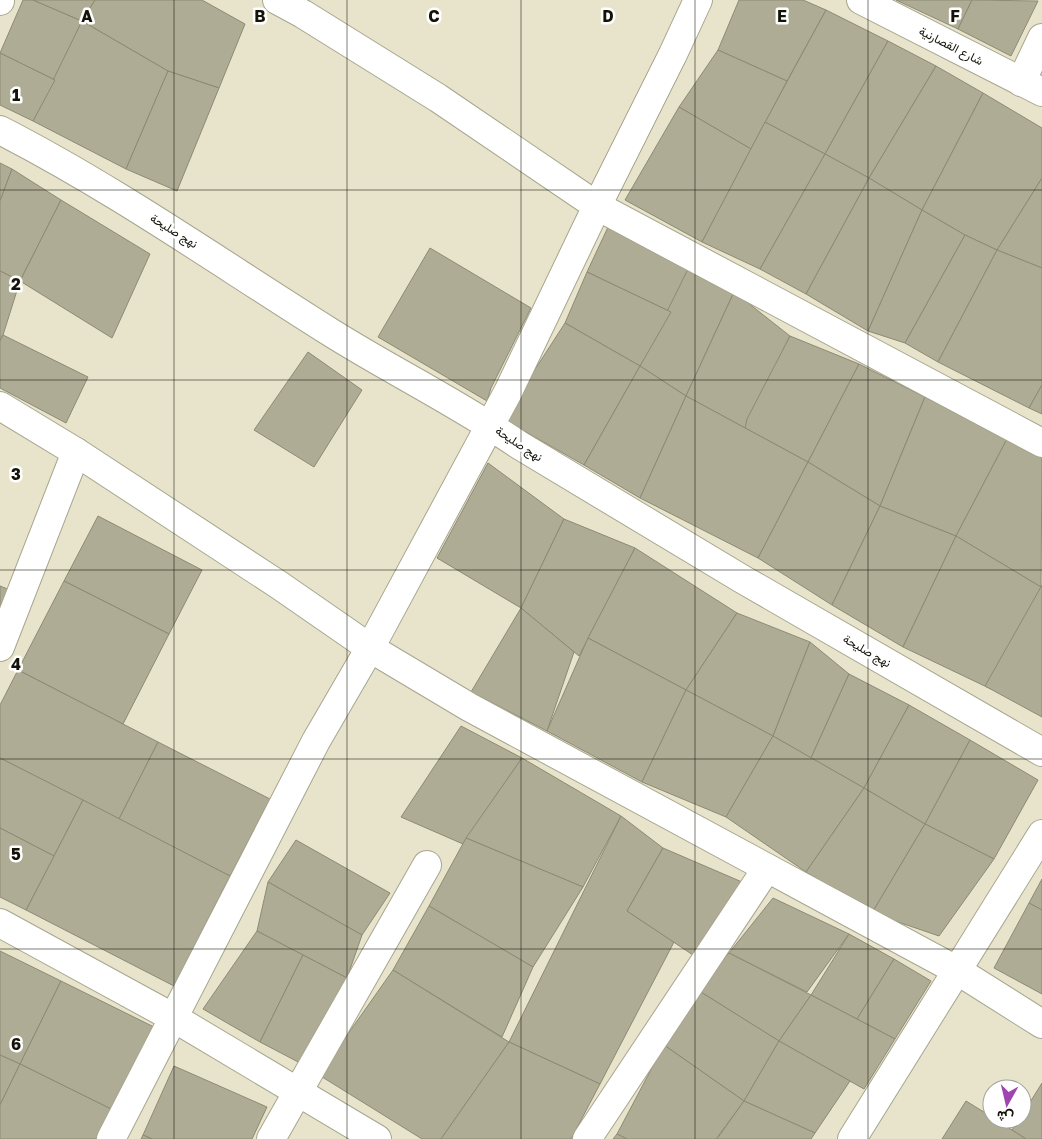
<svg xmlns="http://www.w3.org/2000/svg" width="1042" height="1139" font-family="'Golos Text',Vazirmatn,sans-serif">
<rect width="100%" height="100%" fill="#e8e4cc"/>
<g fill="#afac95" stroke="#8d8a74">
<path d="M23,0H33L82,21L55,80L0,53Z"/>
<path d="M33,0H95L82,21Z"/>
<path d="M95,0H202L245,24L219,88L168,71L82,21Z"/>
<path d="M739,0H803L826,10L787,81L718,50Z"/>
<path d="M896,0H972L958,29Z"/>
<path d="M972,0L1038,1L1011,56L958,29Z"/>
<path d="M826,10L888,41L825,154L765,122Z"/>
<path d="M82,21L168,71L126,169L33,121Z"/>
<path d="M888,41L936,66L869,178L825,154Z"/>
<path d="M718,50L787,81L751,149L679,107Z"/>
<path d="M0,53L55,80L33,121L0,105Z"/>
<path d="M936,66L983,93L922,210L869,178Z"/>
<path d="M168,71L219,88L177,191L126,169Z"/>
<path d="M983,93L1042,128V178L997,250L965,235L922,210Z"/>
<path d="M679,107L751,149L702,242L625,200Z"/>
<path d="M765,122L825,154L760,269L702,242Z"/>
<path d="M825,154L869,178L806,294L760,269Z"/>
<path d="M0,163L12,169L0,201Z"/>
<path d="M12,169L61,200L20,281L0,271V201Z"/>
<path d="M869,178L922,210L868,331L806,294Z"/>
<path d="M1042,178V268L997,250Z"/>
<path d="M61,200L150,254L112,338L20,281Z"/>
<path d="M922,210L965,235L905,343L868,331Z"/>
<path d="M609,225L688,269L671,312L587,272Z"/>
<path d="M965,235L997,250L938,362L905,343Z"/>
<path d="M430,248L531,308L491,388L487,401L378,337Z"/>
<path d="M997,250L1042,268V385L1029,408L938,362Z"/>
<path d="M688,269L734,292L686,396L640,366Z"/>
<path d="M0,271L20,281L3,335L0,341Z"/>
<path d="M587,272L671,312L640,366L565,323Z"/>
<path d="M734,292L790,336L745,428L686,396Z"/>
<path d="M565,323L640,366L584,465L503,419Z"/>
<path d="M3,335L88,377L66,423L0,388V341Z"/>
<path d="M790,336L859,364L808,462L745,428L747,419Z"/>
<path d="M308,352L362,390L314,467L254,430Z"/>
<path d="M859,364L925,397L880,506L808,462Z"/>
<path d="M640,366L686,396L640,498L584,465Z"/>
<path d="M1042,385V414L1029,408Z"/>
<path d="M686,396L808,462L758,558L640,498Z"/>
<path d="M925,397L1007,439L956,536L880,506Z"/>
<path d="M1007,439L1042,456L1041,587L956,536Z"/>
<path d="M808,462L880,506L832,605L758,558Z"/>
<path d="M488,463L564,519L521,608L437,558Z"/>
<path d="M880,506L956,536L903,647L832,605Z"/>
<path d="M98,516L202,570L169,634L64,581Z"/>
<path d="M564,519L635,548L579,656L521,608Z"/>
<path d="M956,536L1041,587L991,689L903,647Z"/>
<path d="M635,548L737,613L686,690L588,638Z"/>
<path d="M64,581L169,634L123,724L18,670Z"/>
<path d="M1042,585V717L985,686Z"/>
<path d="M0,586L15,592L0,629Z"/>
<path d="M521,608L574,652L547,731L471,692Z"/>
<path d="M737,613L810,642L773,736L686,690Z"/>
<path d="M588,638L686,690L642,782L547,731Z"/>
<path d="M810,642L849,674L811,758L773,736Z"/>
<path d="M18,670L158,742L119,819L0,758V705Z"/>
<path d="M849,674L909,705L864,788L811,758Z"/>
<path d="M686,690L773,736L726,817L642,782Z"/>
<path d="M909,705L970,740L925,824L864,788Z"/>
<path d="M461,726L522,758L463,844L401,817Z"/>
<path d="M773,736L864,788L806,872L726,817Z"/>
<path d="M970,740L1038,780L994,859L925,824Z"/>
<path d="M158,742L270,799L230,876L119,819Z"/>
<path d="M0,758L83,800L54,856L0,828Z"/>
<path d="M522,758L621,816L583,887L466,838Z"/>
<path d="M864,788L925,824L872,913L806,872Z"/>
<path d="M83,800L230,876L174,986L26,910Z"/>
<path d="M621,816L663,848L627,911L674,942L600,1084L509,1042Z"/>
<path d="M925,824L994,859L939,936L872,913Z"/>
<path d="M0,828L54,856L26,910L0,897Z"/>
<path d="M466,838L583,887L533,967L429,906Z"/>
<path d="M296,840L390,893L362,935L268,882Z"/>
<path d="M663,848L742,882L693,955L627,911Z"/>
<path d="M1042,879V910L1029,903Z"/>
<path d="M268,882L362,935L347,978L257,931Z"/>
<path d="M773,898L849,934L807,992L729,953Z"/>
<path d="M1029,903L1042,910V994L994,968Z"/>
<path d="M429,906L533,967L502,1037L393,970Z"/>
<path d="M257,931L303,955L260,1042L203,1009Z"/>
<path d="M849,934L894,959L857,1019L811,995Z"/>
<path d="M0,951L61,981L20,1064L0,1055Z"/>
<path d="M729,953L811,995L779,1041L696,989Z"/>
<path d="M303,955L347,978L302,1064L260,1042Z"/>
<path d="M894,959L931,981L895,1039L857,1019Z"/>
<path d="M393,970L509,1042L441,1139H422L319,1075Z"/>
<path d="M61,981L156,1028L115,1111L20,1064Z"/>
<path d="M696,989L779,1041L744,1101L664,1045Z"/>
<path d="M811,995L895,1039L864,1089L779,1041Z"/>
<path d="M779,1041L850,1081L815,1133L744,1101Z"/>
<path d="M509,1042L600,1084L571,1139H441Z"/>
<path d="M664,1045L744,1101L716,1139H627L617,1134Z"/>
<path d="M0,1055L20,1064L0,1105Z"/>
<path d="M20,1064L115,1111L101,1139H0V1105Z"/>
<path d="M174,1066L267,1107L252,1139H152L143,1135Z"/>
<path d="M1042,1083V1139H1026L1012,1130L1019,1119H1022V1115Z"/>
<path d="M744,1101L815,1133L811,1139H717Z"/>
<path d="M966,1101L992,1117V1119H995L1026,1139H942Z"/>
<path d="M617,1134L627,1139H613Z"/>
<path d="M143,1135L152,1139H141Z"/>
</g>
<g fill="none" stroke-linecap="round" stroke-linejoin="round">
<g stroke="#a8a58e" stroke-width="30">
<g id="minor">
<path d="M277,0L303,14L438,98L597,206L1042,443"/>
<path d="M861,0L1042,92"/>
<path d="M0,1V0"/>
<path d="M1021,82L1042,38"/>
<path d="M0,130C115,189 220,263 330,332C392,371 458,403 519,445L742,579L1042,752"/>
<path d="M0,406L76,452L279,585L370,648L469,707L958,971L1042,1024"/>
<path d="M0,647L76,452"/>
<path d="M0,923L174,1018L377,1139"/>
<path d="M111,1139L316,741L370,648L508,392L597,206L673,54L698,0"/>
<path d="M271,1139L427,865"/>
<path d="M587,1139L767,868"/>
<path d="M852,1139L1042,834"/>
</g>
</g>
<use href="#minor" stroke="#fff" stroke-width="28"/>
</g>
<path fill="none" stroke="#14130a" stroke-width="1" stroke-opacity="0.55" d="M174,0V1139M347,0V1139M521,0V1139M695,0V1139M868,0V1139M0,190H1042M0,380H1042M0,570H1042M0,759H1042M0,949H1042"/>
<g text-anchor="middle" stroke-width="5" stroke-linejoin="round" paint-order="stroke">
<g font-size="12" fill="#14130a" stroke="#fff">
<text transform="translate(951 46) rotate(27)" y="4">شارع القصارنية</text>
<text transform="translate(174 231) rotate(32)" y="4">نهج صليحة</text>
<text transform="translate(519 444) rotate(33)" y="4">نهج صليحة</text>
<text transform="translate(867 651) rotate(30)" y="4">نهج صليحة</text>
</g>
</g>
<g font-size="16" text-anchor="middle" font-weight="bold" fill="#14130a" stroke="#fff" stroke-width="5" stroke-linejoin="round" paint-order="stroke">
<text x="87" y="22">A</text>
<text x="260" y="22">B</text>
<text x="434" y="22">C</text>
<text x="608" y="22">D</text>
<text x="782" y="22">E</text>
<text x="955" y="22">F</text>
<text x="16" y="101">1</text>
<text x="16" y="290">2</text>
<text x="16" y="480">3</text>
<text x="16" y="670">4</text>
<text x="16" y="860">5</text>
<text x="16" y="1050">6</text>
</g>
<g transform="translate(1007 1104) rotate(188)"><circle r="24" fill="#ffffff" stroke="#a1a19d"/>
<path d="M0-4L9 19L0 12L-9 19Z" fill="#a045af"/>
<text y="-8" font-size="14" font-weight="bold" text-anchor="middle" fill="#14130a">ش</text>
</g>
</svg>
